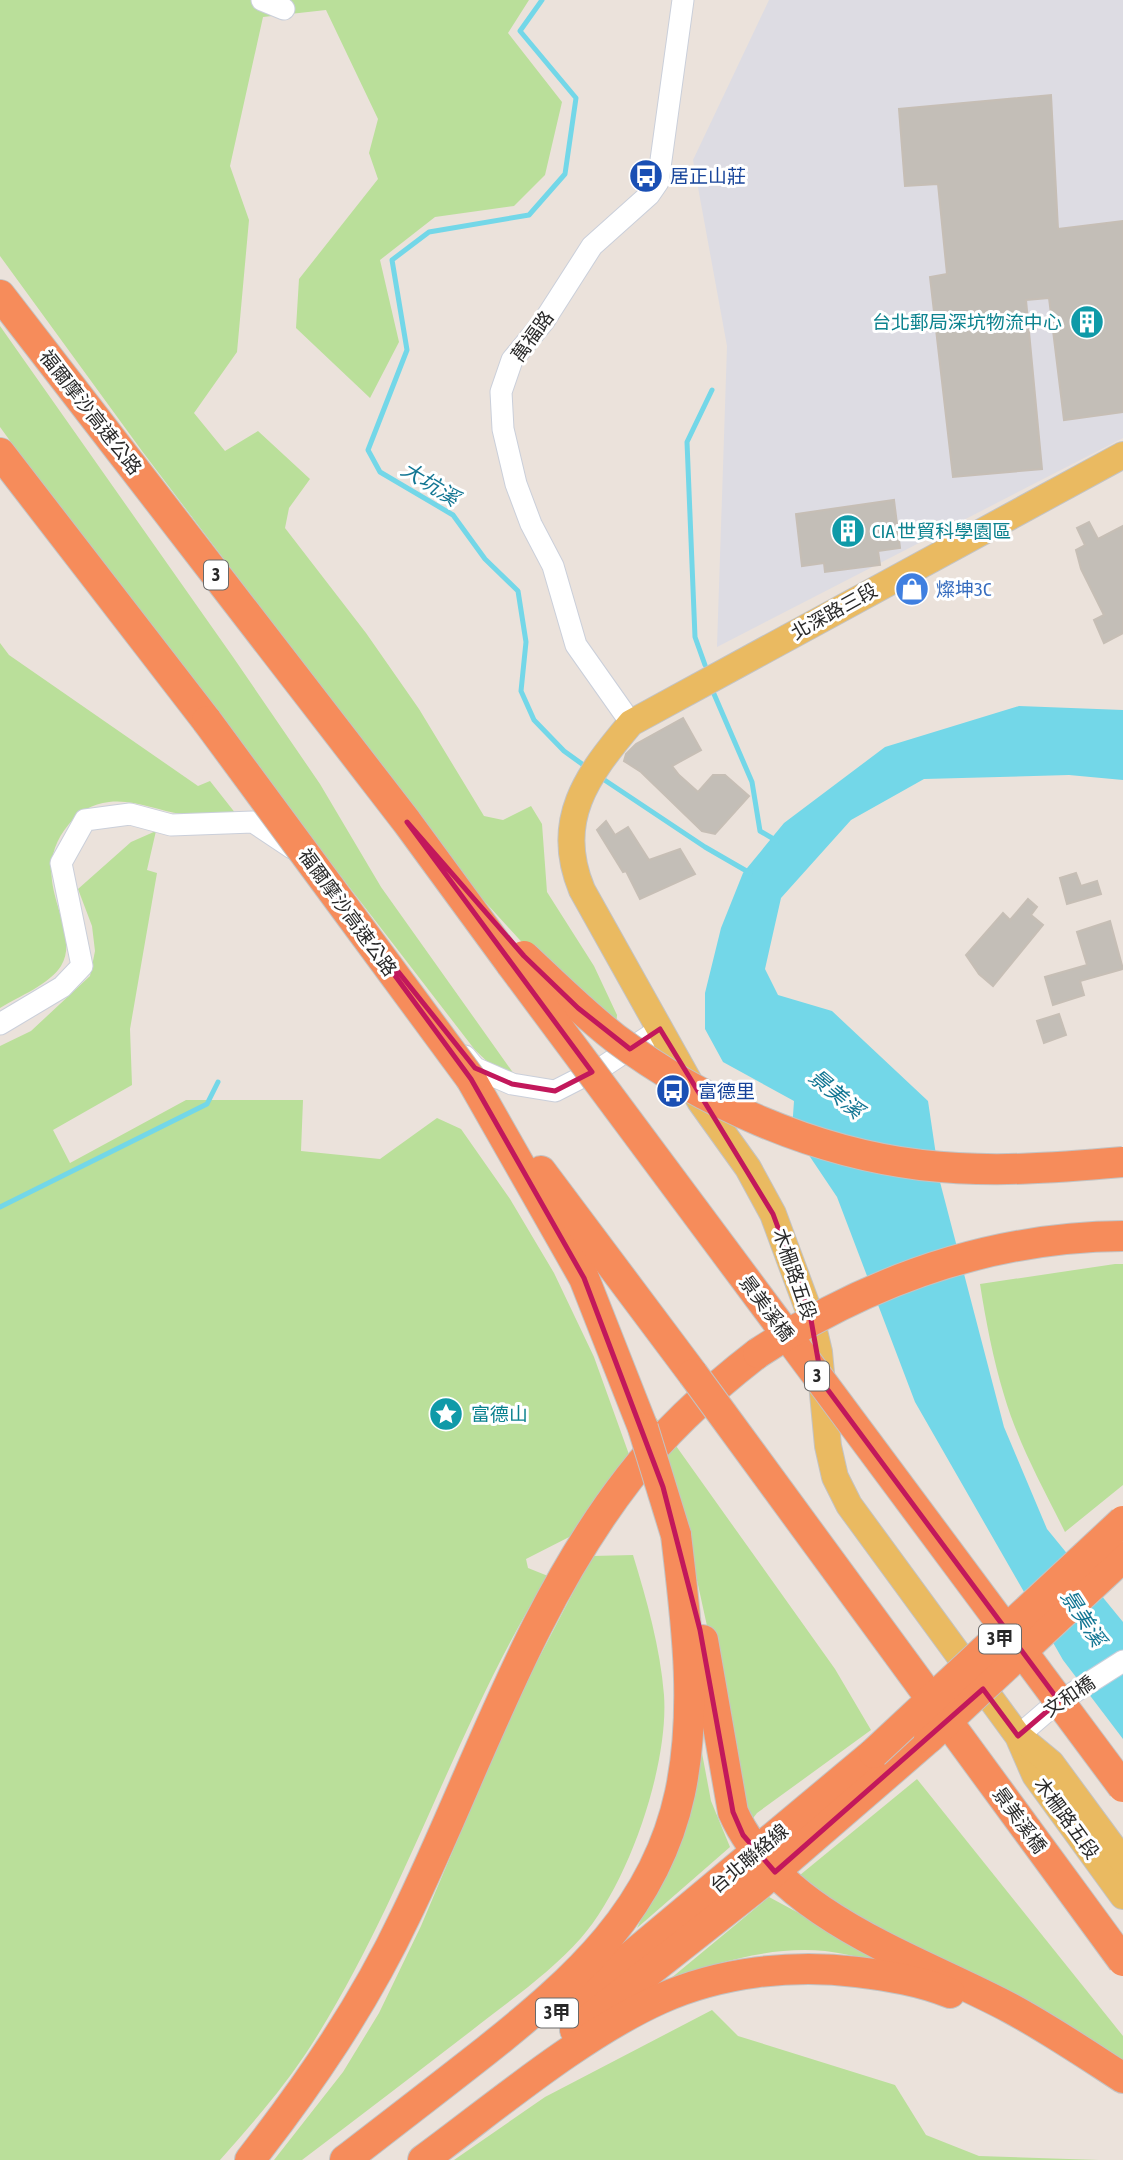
<svg xmlns="http://www.w3.org/2000/svg" width="1123" height="2160" font-family="'Asap Condensed','Noto Sans TC',sans-serif">
<rect width="100%" height="100%" fill="#ebe2db"/>
<path fill="#dddce3" d="M769,0H1123V438L717,647L727,346L693,160Z"/>
<g fill="#badf9a">
<path d="M0,0H529L508,33L562,102L545,175L514,206L435,217L380,260L399,342L370,398L296,328L299,279L378,179L369,153L378,119L326,10L263,17L230,166L249,220L237,352L194,413L225,451L258,431L310,479L289,508L285,528L366,633L419,709L484,816L503,820L531,806L542,824L547,892L594,966L617,1015L616,1027L539,961L477,893L142,451L0,256Z"/>
<path d="M0,326L233,657L320,784L381,887L514,1074L493,1067L475,1050L90,551L0,427Z"/>
<path d="M0,643L9,655L198,786L210,781L236,814C218,814 200,816 182,814C158,811 134,799 109,802C92,804 80,811 69,824C23,879 84,927 61,966C50,984 18,997 0,1008Z"/>
<path d="M156,831L147,870L157,873L130,1029L132,1085L53,1130L70,1163L186,1100H303L301,1151L380,1159L437,1118L461,1129L510,1199L554,1273L594,1357L631,1460L579,1532L526,1559L528,1568L548,1576C456,1724 406,1896 312,2044C286,2085 253,2123 220,2160H0V1046L31,1031L90,976L95,951L92,926L78,889L131,842Z"/>
<path d="M1115,1264H1123V1485L1065,1532C1043,1488 1018,1443 1004,1395C993,1358 986,1322 980,1284Z"/>
<path d="M654,1415L835,1669L871,1730L757,1813L750,1822L693,1562Z"/>
<path d="M633,1555C647,1601 660,1647 664,1695C669,1766 628,1885 581,1938C550,1973 508,2002 471,2031C415,2074 359,2117 302,2160H274L343,2072L379,2013L421,1926L515,1704L592,1556Z"/>
<path d="M702,1753L711,1801L730,1847L637,1928C666,1869 686,1817 702,1753Z"/>
<path d="M917,1779L1123,2036V2062L840,1906L800,1875Z"/>
<path d="M769,1897L895,1965C872,1960 848,1954 825,1951C772,1946 719,1962 670,1979Z"/>
<path d="M712,2010L738,2036L895,2085L926,2135L979,2156L1099,2160H454L545,2097Z"/>
</g>
<path fill="#73d7e8" d="M1019,706L1123,710V780L1069,775L924,779L851,820L781,898L765,969L778,995L832,1011L928,1101L940,1182L1004,1427L1047,1529L1123,1622V1739L1063,1660L915,1402L837,1197L792,1130L794,1101L723,1062L705,1029V993L721,928L743,873L784,823L885,747Z"/>
<g fill="none" stroke-linecap="round" stroke-linejoin="round">
<g stroke="#73d7e8" stroke-width="5">
<path d="M542,0L520,31L576,98L565,174L529,215L429,232L392,260L407,350L368,450L380,472L453,515L485,559L518,591L526,642L521,691L534,720L564,751L589,769"/>
<path d="M705,665L695,637L687,442L712,390"/>
<path d="M714,694L752,782L760,831L777,841"/>
<path d="M600,777L705,847L750,873"/>
<path d="M0,1207L207,1104L218,1082"/>
</g>
</g>
<g fill="#c3beb7" stroke="#c6beb5" stroke-width="2">
<path d="M1051,95L1058,229L1123,221V412L1064,420L1049,298L1026,300L1042,469L953,477L930,277L947,274L938,184L905,186L899,109Z"/>
<path d="M894,500L900,548L878,551L880,565L825,572L824,563L802,566L796,514Z"/>
<path d="M1089,522L1098,539L1123,526V633L1104,643L1094,620L1104,615L1081,569L1076,550L1085,545L1077,528Z"/>
<path d="M683,718L701,750L672,766L679,775L698,792L713,775H725L749,796L715,834L702,831L641,772L624,761L626,754L636,744Z"/>
<path d="M606,821L615,835L628,827L649,860L680,849L695,874L640,899L626,871L623,872L597,830Z"/>
<path d="M1076,873L1081,886L1097,881L1101,894L1067,904L1060,878Z"/>
<path d="M1028,899L1037,907L1031,915L1043,925L993,986L979,974L966,955L1003,913L1010,920Z"/>
<path d="M1110,921L1123,969L1080,981L1084,995L1053,1005L1045,977L1087,965L1077,932Z"/>
<path d="M1059,1014L1066,1035L1044,1043L1037,1021Z"/>
</g>
<g fill="none" stroke-linecap="round" stroke-linejoin="round">
<g stroke="#cacfda" stroke-width="23">
<g id="minor">
<path d="M262,0L284,9"/>
<path d="M631,723L576,645L553,566L531,524L516,484L503,429L501,392L512,360L544,321L592,246L649,195L658,182L683,0"/>
<path d="M0,1024L62,987L82,966L61,863L85,820L130,814L171,825L253,822L292,848"/>
<path d="M465,1056L475,1068L512,1084L555,1091L604,1066L660,1029"/>
<path d="M1018,1736L1054,1705L1123,1661"/>
</g>
</g>
<g stroke="#c3c3c3" stroke-width="28">
<g id="major">
<path d="M1123,455L631,723C587,775 553,821 582,890L700,1101L748,1168L773,1214L810,1314L819,1352L828,1446L835,1477L849,1505L1018,1736L1035,1775L1123,1896"/>
<path d="M1022,1739L1051,1763L1123,1861"/>
</g>
</g>
<g stroke="#c3c3c3" stroke-width="32">
<g id="highway">
<path d="M0,295L407,822L511,964"/>
<path d="M0,453L207,721"/>
<path d="M471,1079L584,1278L643,1428"/>
<path d="M541,1171L693,1374"/>
<path d="M703,1640L733,1812C779,1916 916,1958 1010,2008C1049,2029 1086,2054 1123,2078"/>
<path d="M571,2002L631,1956L874,1753"/>
<path d="M575,2030L759,1885L929,1738"/>
<path d="M250,2160C310,2083 364,2004 406,1915C477,1769 528,1608 629,1478C666,1430 710,1390 758,1353"/>
<path d="M345,2160C393,2123 440,2087 487,2050C576,1979 655,1909 680,1793C698,1708 686,1620 676,1535"/>
<path d="M423,2160C494,2108 580,2035 660,1999C720,1972 792,1964 857,1972C889,1976 921,1981 950,1993"/>
</g>
</g>
<use href="#minor" stroke="#fff" stroke-width="21"/>
<use href="#major" stroke="#eaba61" stroke-width="26"/>
<use href="#highway" stroke="#f68c5b" stroke-width="30"/>
<g stroke="#c3c3c3" stroke-width="32" stroke-linecap="butt">
<g id="highway-bridge">
<path d="M207,721L471,1079"/>
<path d="M524,956C554,984 583,1013 615,1038C702,1103 813,1152 921,1165C989,1173 1056,1168 1123,1162"/>
<path d="M511,964L1123,1787"/>
<path d="M758,1353C868,1281 991,1237 1123,1236"/>
<path d="M693,1374L1123,1961"/>
<path d="M643,1428L676,1535"/>
<path d="M929,1738L1123,1557"/>
<path d="M874,1753L1123,1521"/>
</g>
</g>
<use href="#highway-bridge" stroke="#f68c5b" stroke-width="30"/>
</g>
<path fill="none" stroke="#c2185b" stroke-width="5" stroke-linejoin="round" d="M407,822L524,956L578,1008L630,1049L660,1029L773,1214L810,1314L822,1382L1059,1701L1018,1736L983,1689L775,1872L743,1835L733,1812L700,1630L663,1487L584,1278L471,1079L321,875L475,1068L512,1084L555,1091L592,1072Z"/>
<defs>
<g id="bus-disc" transform="scale(1.75)"><circle r="9.5" fill="#1a4fb4" stroke="#fff"/><path d="M-5-6H5V4H4V6H2V4H-2V6H-4V4H-5ZM-3.5-4V0h7V-4ZM-3.5 1.2v1.5H-2V1.2ZM2 1.2v1.5H3.5V1.2Z" fill="#fff"/></g>
<g id="building-disc" transform="scale(1.75)"><circle r="9.5" fill="#0f9aa8" stroke="#fff"/><path d="M-4-6H4V6H1V3H-1V6H-4ZM-2.5-4.3h1.7v1.8h-1.7ZM.8-4.3h1.7v1.8H.8ZM-2.5-1h1.7V.8h-1.7ZM.8-1h1.7V.8H.8Z" fill="#fff"/></g>
<g id="shop-disc" transform="scale(1.75)"><circle r="9.5" fill="#3f7fe0" stroke="#fff"/><path d="M-5-2.5h2.3a2.7 3.5 0 0 1 5.4 0H5L5.5 6h-11ZM-1.5-2.5h3a1.5 2.3 0 0 0-3 0Z" fill="#fff"/></g>
<g id="sight-disc" transform="scale(1.75)"><circle r="9.5" fill="#0f9aa8" stroke="#fff"/><path d="M0-6L1.8-2.2L6-1.7L2.9 1.2L3.7 5.4L0 3.3L-3.7 5.4L-2.9 1.2L-6-1.7L-1.8-2.2Z" fill="#fff"/></g>
</defs>
<g fill-rule="evenodd">
<use href="#bus-disc" x="646" y="176"/>
<use href="#building-disc" x="1087" y="322"/>
<use href="#building-disc" x="848" y="531"/>
<use href="#shop-disc" x="912" y="589"/>
<use href="#bus-disc" x="673" y="1091"/>
<use href="#sight-disc" x="446" y="1414"/>
</g>
<g text-anchor="middle" stroke-width="6" stroke-linejoin="round" paint-order="stroke">
<g fill="#fff" stroke="#696969" stroke-width="2">
<rect x="204" y="560.5" width="24" height="29" rx="5"/>
<rect x="805" y="1361.5" width="24" height="29" rx="5"/>
<rect x="979" y="1624.5" width="42" height="29" rx="5"/>
<rect x="536" y="1998.5" width="42" height="29" rx="5"/>
</g>
<g font-size="18" font-weight="bold" fill="#292929">
<text x="216" y="581">3</text>
<text x="817" y="1382">3</text>
<text x="1000" y="1645">3甲</text>
<text x="557" y="2019">3甲</text>
</g>
<g font-size="19" fill="#164399" stroke="#fff" text-anchor="start">
<text x="670" y="183">居正山莊</text>
<text x="698" y="1098">富德里</text>
</g>
<g font-size="19" fill="#0d838f" stroke="#fff" text-anchor="start">
<text x="1062" y="329" text-anchor="end">台北郵局深坑物流中心</text>
<text x="872" y="538">CIA 世貿科學園區</text>
<text x="471" y="1421">富德山</text>
</g>
<g font-size="19" fill="#292929" stroke="#fff">
<text transform="translate(532 336) rotate(-54)" y="7">萬福路</text>
<text transform="translate(91 412) rotate(52)" y="7">福爾摩沙高速公路</text>
<text transform="translate(834 611) rotate(-29)" y="7">北深路三段</text>
<text transform="translate(348 912) rotate(54)" y="7">福爾摩沙高速公路</text>
<text transform="translate(795 1274) rotate(71)" y="7">木柵路五段</text>
<text transform="translate(767 1308) rotate(53)" y="7">景美溪橋</text>
<text transform="translate(1069 1696) rotate(-34)" y="7">文和橋</text>
<text transform="translate(1067 1818) rotate(54)" y="7">木柵路五段</text>
<text transform="translate(1020 1820) rotate(54)" y="7">景美溪橋</text>
<text transform="translate(749 1858) rotate(-40)" y="7">台北聯絡線</text>
</g>
<g font-size="19" fill="#366cbe" stroke="#fff" text-anchor="start">
<text x="936" y="596">燦坤3C</text>
</g>
<g font-size="21" font-style="italic" fill="#137693" stroke="#fff">
<text transform="translate(430 484) rotate(32)" y="7">大坑溪</text>
<text transform="translate(836 1094) rotate(40)" y="7">景美溪</text>
<text transform="translate(1083 1618) rotate(57)" y="7">景美溪</text>
</g>
</g>
</svg>
